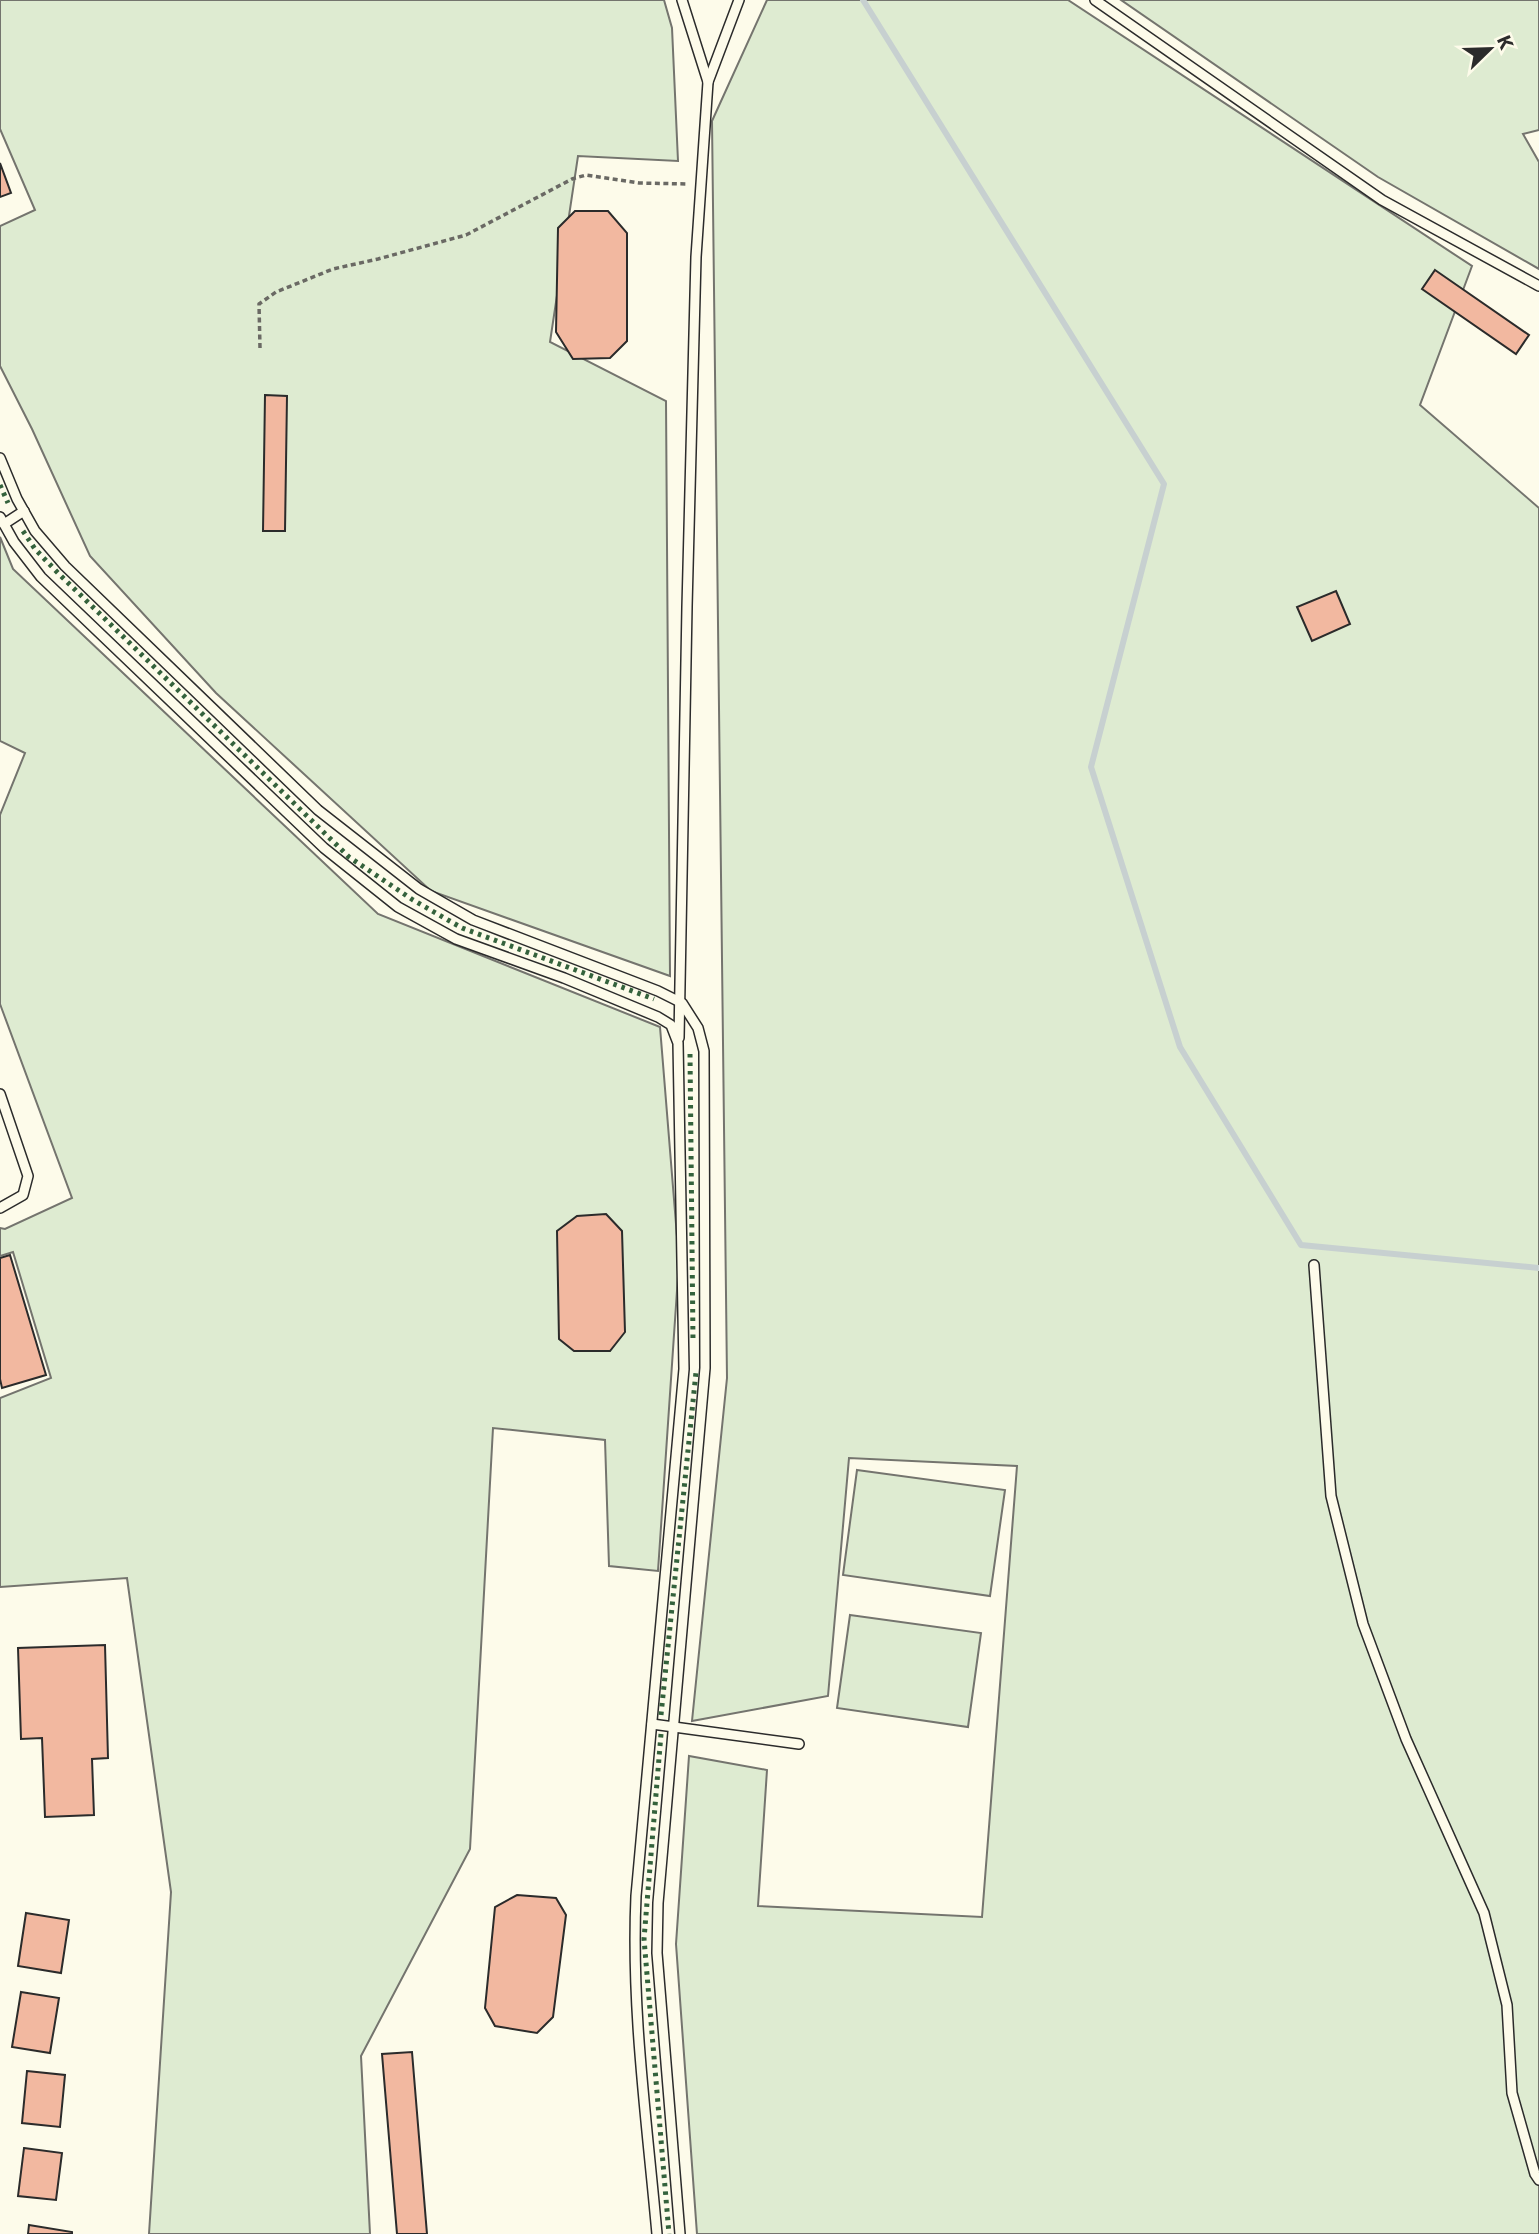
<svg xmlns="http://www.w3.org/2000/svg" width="1539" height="2234" font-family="Commissioner,sans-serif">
<rect width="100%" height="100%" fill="#fdfbea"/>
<g fill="#deebd1" stroke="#74746e" stroke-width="2">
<path d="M0,0H664L672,28L678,161L578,156L550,342L666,401L670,976L431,891L216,693L90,556L32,429L0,366V226L35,210L0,129Z"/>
<path d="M767,0H1068L1472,266L1420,405L1539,508V2234H697L676,1944L689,1756L767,1770L758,1906L982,1917L1017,1466L849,1458L828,1696L692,1721L727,1378L712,121Z"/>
<path d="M1121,0H1539V130L1523,134L1539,162V269L1378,177Z"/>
<path d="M0,537L13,569L378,914L660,1027L679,1261L658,1571L609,1566L605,1440L493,1428L470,1849L361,2056L370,2234H149L171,1892L127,1578L0,1587V1398L51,1378L13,1252L0,1256V1228L5,1229L72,1198L0,1004V815L25,753L0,741Z"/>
<path d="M857,1470L1005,1490L990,1596L843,1575Z"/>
<path d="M850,1615L981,1633L968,1727L837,1708Z"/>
</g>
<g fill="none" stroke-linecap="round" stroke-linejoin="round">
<path stroke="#c7d0d0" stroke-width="6" d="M863,0L1164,484L1091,767L1180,1047L1301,1245L1539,1268"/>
</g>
<g fill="#f2b8a0" stroke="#2b2b2b" stroke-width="2">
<path d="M0,163L11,193L0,197Z"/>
<path d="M575,211H608L627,233V341L610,358L573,359L556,332L558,228Z"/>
<path d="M1435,270L1529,335L1516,354L1422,289Z"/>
<path d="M265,395L287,396L285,531H263Z"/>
<path d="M1336,591L1350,624L1312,641L1297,607Z"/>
<path d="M606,1214L622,1231L625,1332L610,1351H574L559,1339L557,1231L577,1216Z"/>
<path d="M10,1255L46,1375L2,1388L0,1379V1258Z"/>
<path d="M105,1645L108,1758L92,1759L94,1815L45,1817L42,1738L21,1739L18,1648Z"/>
<path d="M517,1895L556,1898L566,1915L553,2017L537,2033L495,2026L485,2008L495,1907Z"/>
<path d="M26,1913L69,1920L61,1973L18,1966Z"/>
<path d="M21,1992L59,1998L50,2053L12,2047Z"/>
<path d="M412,2052L427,2234H397L382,2054Z"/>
<path d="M27,2071L65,2075L60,2127L22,2123Z"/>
<path d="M24,2148L62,2153L56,2200L18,2196Z"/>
<path d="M29,2225L72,2232V2234H28Z"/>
</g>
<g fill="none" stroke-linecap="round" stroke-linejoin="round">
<g stroke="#2b2b2b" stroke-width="12">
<g id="service">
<path d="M682,0L708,82"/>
<path d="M1095,0L1382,200L1539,286"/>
<path d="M0,458L17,499L35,531L65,566L318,810L419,889L473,920L658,991L682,1003L698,1028L704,1051L705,1368L658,1903L657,1953L680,2234"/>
<path d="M0,517L14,542L41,577L324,848L398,907L456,939L564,978L658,1017L671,1025L678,1043L684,1369L636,1896C631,2009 647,2122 657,2234"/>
<path d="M4,524L24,511"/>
<path d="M679,1038L687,607L696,257L708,82L739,0"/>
<path d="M0,1094L28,1176L23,1195L0,1208"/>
<path d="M1314,1265L1331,1496L1363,1624L1406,1739L1484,1913L1507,2005L1512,2093L1535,2174L1539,2180"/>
<path d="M652,1724L799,1744"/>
</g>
</g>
<path stroke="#6a6964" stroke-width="3.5" stroke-dasharray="5 3.5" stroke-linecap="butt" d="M260,348L259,304L276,292L333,269L378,259L466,235L572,179L586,175L639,183L688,184"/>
<use href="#service" stroke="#fdfbea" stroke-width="9"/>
<g stroke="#34623c" stroke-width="5" stroke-dasharray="3.5 5" stroke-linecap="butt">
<path d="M0,485L8,503"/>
<path d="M23,531L35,549L59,574L349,857L413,900L462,928L654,999"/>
<path d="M690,1054L693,1341"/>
<path d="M661,1715L696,1372"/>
<path d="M661,1734L644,1939L669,2234"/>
</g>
</g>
<g transform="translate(1490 49) rotate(67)" stroke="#fdfbea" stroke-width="5" paint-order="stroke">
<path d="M0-5L12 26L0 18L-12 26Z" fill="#2b2b2b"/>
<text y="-10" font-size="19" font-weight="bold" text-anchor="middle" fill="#2b2b2b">K</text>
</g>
</svg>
